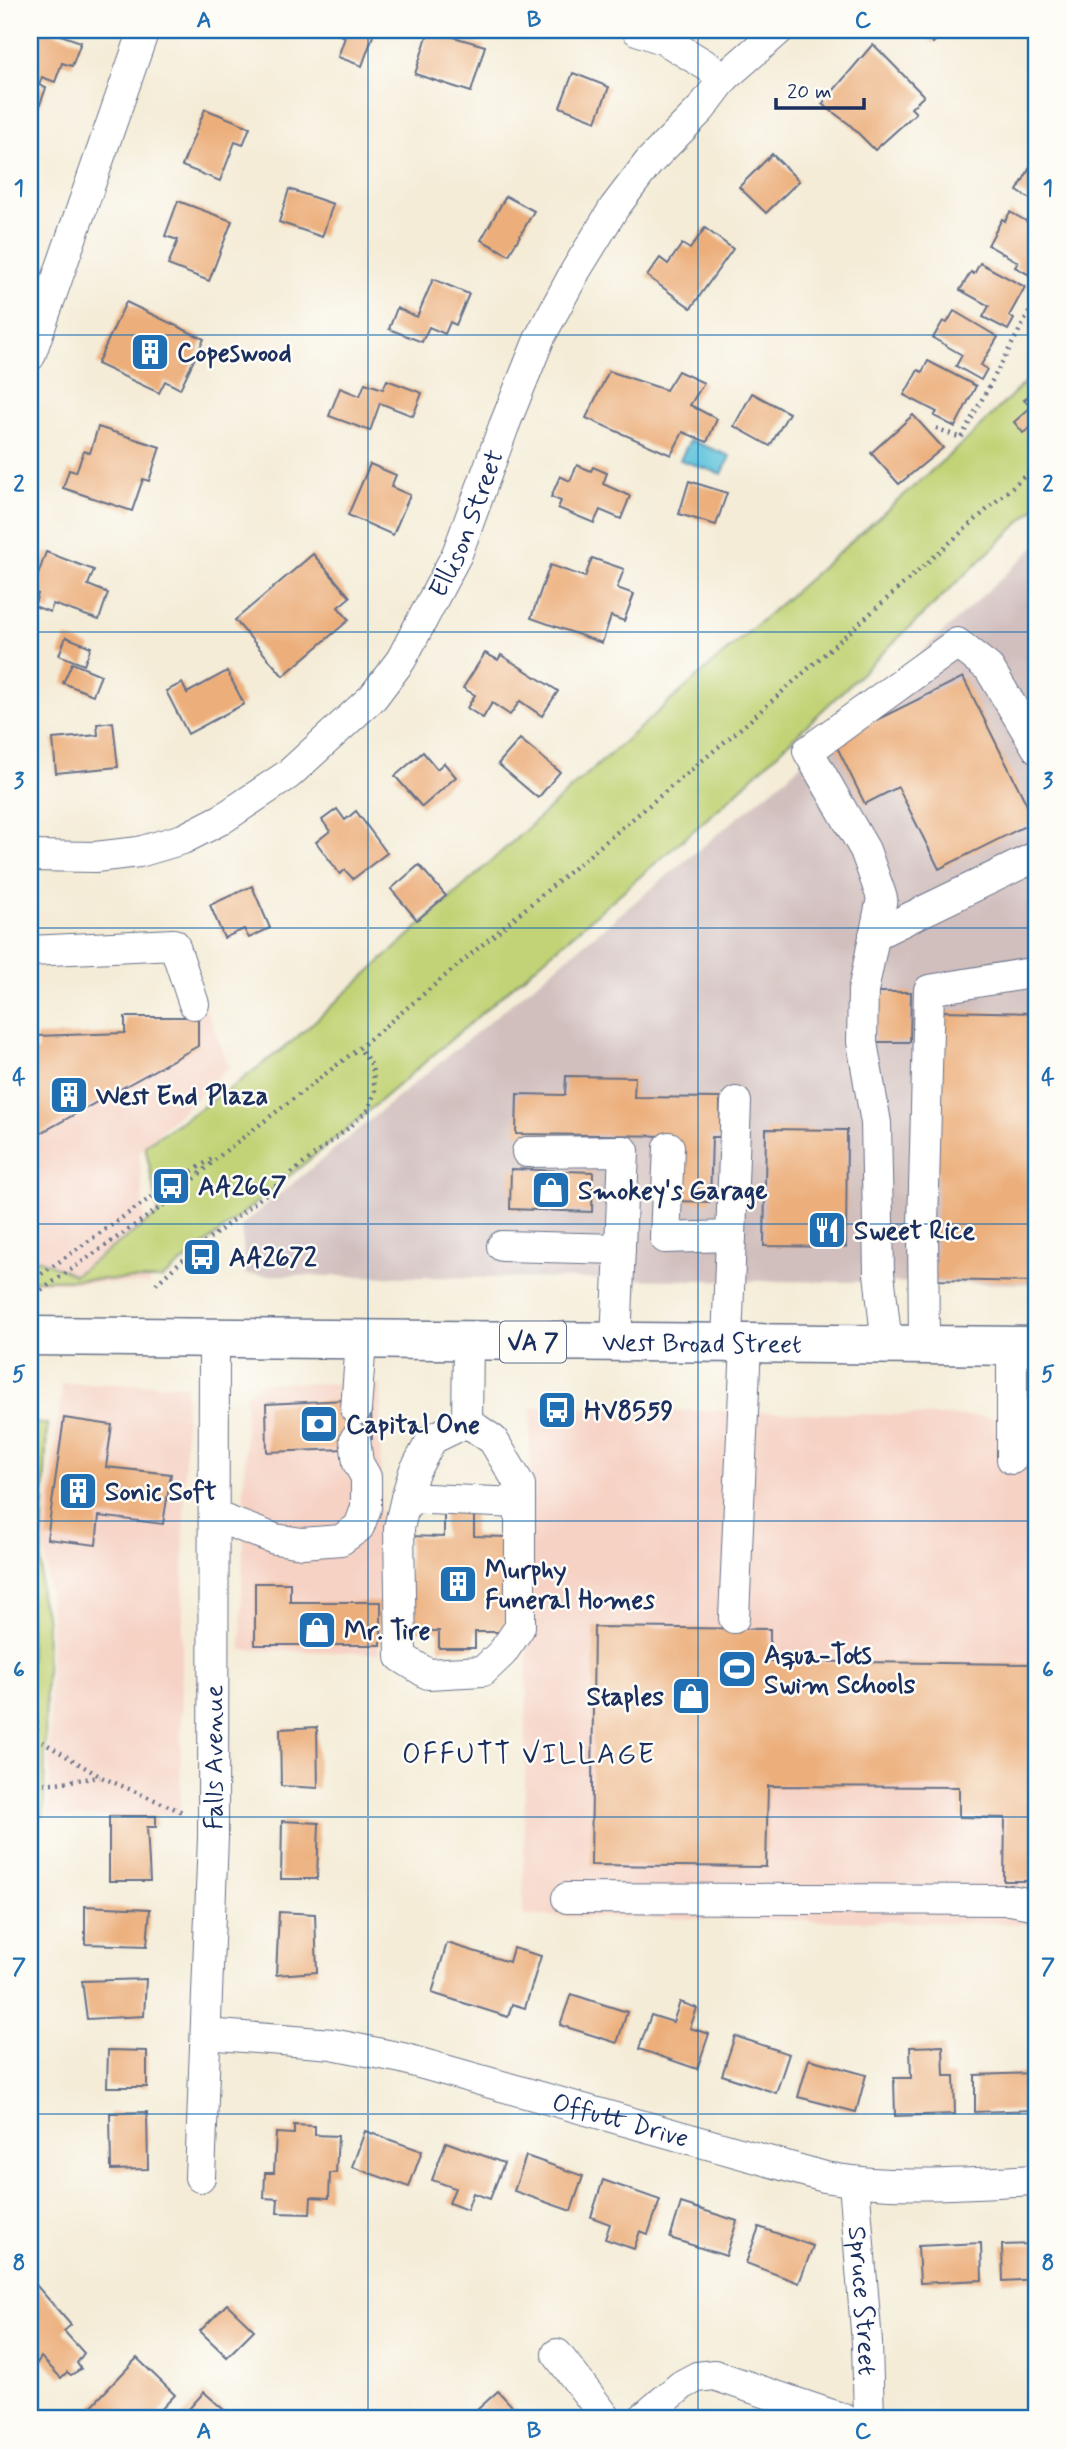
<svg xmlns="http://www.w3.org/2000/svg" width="1067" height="2449" font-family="Mynerve,sans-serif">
<rect width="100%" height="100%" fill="#fdfcf7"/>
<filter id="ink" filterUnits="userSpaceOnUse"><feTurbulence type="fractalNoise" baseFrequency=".0143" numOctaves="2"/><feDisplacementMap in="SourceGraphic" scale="14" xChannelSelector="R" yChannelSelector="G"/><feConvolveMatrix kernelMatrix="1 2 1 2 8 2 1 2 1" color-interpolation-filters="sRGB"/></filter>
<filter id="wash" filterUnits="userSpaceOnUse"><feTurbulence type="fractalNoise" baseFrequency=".00686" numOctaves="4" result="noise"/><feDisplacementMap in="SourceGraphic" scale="28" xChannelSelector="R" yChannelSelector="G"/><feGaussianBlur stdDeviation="1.57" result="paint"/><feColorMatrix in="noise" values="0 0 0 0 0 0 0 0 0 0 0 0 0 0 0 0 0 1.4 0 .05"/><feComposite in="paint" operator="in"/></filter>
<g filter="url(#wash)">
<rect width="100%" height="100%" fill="#f4ecd7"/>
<g fill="#f6d2c4">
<path d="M203,1002L229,1067L139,1151L149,1284L30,1282V1074L60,1070L148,1037Z"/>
<path d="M263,1382L381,1385L379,1653L243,1650L241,1646L246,1395Z"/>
<path d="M61,1383L186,1385L180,1815L49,1817L51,1615L44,1537L62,1389Z"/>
<path d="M531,1407L1037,1418V1924L523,1916Z"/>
</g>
<path fill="#d1bfbe" d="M1037,545V1284L246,1275L241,1226L787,777Z"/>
<g fill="#c1d376" stroke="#6e816a" stroke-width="2">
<path d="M1037,370V506L724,804L352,1125L162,1279L30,1280V1259L36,1258L74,1275L159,1214L145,1145L227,1091L294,1040L575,785L971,436Z"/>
<path d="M30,1423L47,1424L40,1596L47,1620L44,1816L30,1825Z"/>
</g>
<path fill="#5ec3dc" stroke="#3c799d" stroke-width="2" d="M690,440L730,456L722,474L680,460Z"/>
<g id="blocks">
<g fill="#ecaf7b">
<path d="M30,30H46L81,42L72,66L62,63L55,82L42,77L39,85L46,88L39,107L30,103L32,72L30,71Z"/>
<path d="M327,30H375L362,66L338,57L345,37Z"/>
<path d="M429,30L485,46L471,92L415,74Z"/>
<path d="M919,30H946L933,43Z"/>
<path d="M873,44L924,96L911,108L916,113L875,150L849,124L822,104Z"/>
<path d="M573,73L609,87L596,121L560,107Z"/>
<path d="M205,109L250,127L243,145L235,142L220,181L182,166Z"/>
<path d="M772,154L799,181L766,213L739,187Z"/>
<path d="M1032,164L1037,167V203L1017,191Z"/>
<path d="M289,189L333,204L322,237L279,222Z"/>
<path d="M506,196L534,211L509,255L481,240Z"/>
<path d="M178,201L232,221L209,281L168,265L178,240L165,236Z"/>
<path d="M1010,212L1037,227V275L1035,278L1015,267L1018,262L988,245L1002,219L1005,221Z"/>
<path d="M705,228L733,249L691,308L647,276L660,258L668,264L682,244L690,249Z"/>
<path d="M980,263L1025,287L1009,316L1014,319L1008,330L983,317L989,306L960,290L971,272L974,274Z"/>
<path d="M433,279L469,294L456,325L450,322L445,334L429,327L422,342L389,329L397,308L417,317Z"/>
<path d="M126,302L204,339L180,389L165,381L159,393L97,364Z"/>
<path d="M954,311L998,337L981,365L987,369L981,380L956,366L962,355L933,338L943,321L947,323Z"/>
<path d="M928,361L976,386L955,427L934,416L937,412L904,395L918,370L922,372Z"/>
<path d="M609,371L666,390L678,371L704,383L690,405L717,419L707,442L683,432L671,455L586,418Z"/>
<path d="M387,380L422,393L413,416L380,403L370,431L329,416L340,388L360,396L365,383L383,389Z"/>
<path d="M1037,389V423L1023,433L1014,422L1031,407L1024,400Z"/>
<path d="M752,393L789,413L770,446L734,426Z"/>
<path d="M913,415L943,448L899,484L871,453Z"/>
<path d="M98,427L160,447L149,481L143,479L132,511L63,488L69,470L76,472L84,451L90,453Z"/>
<path d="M370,464L396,475L391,487L410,495L393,535L348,515Z"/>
<path d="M577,465L591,471L593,467L607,473L603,484L630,496L621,519L600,510L594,523L558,508L561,501L551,497L560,476L570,481Z"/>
<path d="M689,481L727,493L716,525L679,514Z"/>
<path d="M46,552L94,570L88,585L108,593L99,620L53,604L50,612L34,606L38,594L32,592Z"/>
<path d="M313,554L350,597L338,607L349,620L283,676L235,620Z"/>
<path d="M592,558L624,569L617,588L634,594L624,621L611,616L602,643L531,618L550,565L585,577Z"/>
<path d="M66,637L91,647L84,665L59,655Z"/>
<path d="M485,653L498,660L501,655L558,691L542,716L520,701L510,715L492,703L483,718L467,708L475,695L463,688Z"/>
<path d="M72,663L101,675L93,695L63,683Z"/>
<path d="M227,671L244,704L188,734L166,691L182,683L187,693Z"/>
<path d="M963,677L1035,821L939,869L898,787L865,804L834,741Z"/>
<path d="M113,722L118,767L56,773L53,739L98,735L97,724Z"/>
<path d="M520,739L560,772L538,798L498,764Z"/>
<path d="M423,752L437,769L444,763L456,777L422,807L395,776Z"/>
<path d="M337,809L345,820L356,811L387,853L353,879L345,870L340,874L316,842L330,831L322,820Z"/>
<path d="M419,865L446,896L417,920L391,889Z"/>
<path d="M252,886L270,928L249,938L244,929L224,938L210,905Z"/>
<path d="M876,992H911L910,1042H875Z"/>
<path d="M941,1011L1037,1013V1282L935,1280Z"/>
<path d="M125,1017H198V1046L30,1139V1052L38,1051L36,1036L125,1033Z"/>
<path d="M566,1076L635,1077L634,1097L720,1098V1137H712L710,1202L675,1201L676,1136L516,1134L517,1094L565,1095Z"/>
<path d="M766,1129L847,1130L846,1247L764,1246Z"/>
<path d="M511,1169L593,1172L592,1212L510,1209Z"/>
<path d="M345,1400V1410L371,1409L372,1439L344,1440L345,1449L267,1452L266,1404Z"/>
<path d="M64,1418L112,1425L106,1467L171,1474L163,1524L99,1516L96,1545L47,1539Z"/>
<path d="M444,1509H474V1536L507,1537L506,1632H475V1648H439V1631H408L409,1536L444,1537Z"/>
<path d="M255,1583H290V1602H381V1645H255Z"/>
<path d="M594,1627L770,1629V1661L1037,1664V1881H1004L1005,1818L959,1817V1787L768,1786L766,1867L591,1865Z"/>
<path d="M317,1727L318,1788L281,1786L280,1729Z"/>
<path d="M109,1816H156V1827H147L150,1881H109Z"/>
<path d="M282,1821L319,1823L317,1879H281Z"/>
<path d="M85,1906L150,1909L147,1946L85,1944Z"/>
<path d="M279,1912L315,1914L317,1972L276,1975Z"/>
<path d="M447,1943L509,1962L513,1948L541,1956L525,2008L512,2004L508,2017L432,1993Z"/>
<path d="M146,1979L144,2016L87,2019L82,1981Z"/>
<path d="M571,1994L627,2012L617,2043L560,2025Z"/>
<path d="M680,2002L697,2008L690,2028L709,2034L697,2069L639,2049L651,2015L673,2022Z"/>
<path d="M735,2036L789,2054L776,2093L722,2075Z"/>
<path d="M943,2046L944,2076H954L955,2114L895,2116L894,2078H911L910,2047Z"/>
<path d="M108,2050L147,2051V2087H107Z"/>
<path d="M809,2059L866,2075L856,2112L798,2097Z"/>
<path d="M1034,2073L1035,2110L975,2112V2075Z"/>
<path d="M147,2112L148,2169L111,2170L110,2113Z"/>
<path d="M294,2125L315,2126V2135L338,2136L336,2173H330L329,2198L311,2197L310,2214L277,2213L278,2199L264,2198L265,2173H274L276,2133L294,2134Z"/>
<path d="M365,2131L422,2151L409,2187L352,2167Z"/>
<path d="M446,2142L504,2163L490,2199L473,2193L467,2210L449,2203L455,2188L432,2180Z"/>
<path d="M526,2156L583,2176L571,2211L514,2191Z"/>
<path d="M603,2180L660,2200L648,2234L640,2231L634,2249L605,2239L610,2224L591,2217Z"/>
<path d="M681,2203L737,2221L726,2256L670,2238Z"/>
<path d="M759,2227L813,2246L799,2283L746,2263Z"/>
<path d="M981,2243L982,2280L920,2283L918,2246Z"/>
<path d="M1037,2244V2279L1003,2281L1002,2245Z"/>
<path d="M30,2278L71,2325L64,2331L84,2353L77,2363L81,2369L71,2375L67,2372L61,2378L41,2357L37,2363L30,2355Z"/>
<path d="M227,2304L254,2330L227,2357L200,2331Z"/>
<path d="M137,2358L175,2395L152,2419H93L86,2412Z"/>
<path d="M498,2391L524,2419H467Z"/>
<path d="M204,2392L234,2419H180Z"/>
</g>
</g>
</g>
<g filter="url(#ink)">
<use href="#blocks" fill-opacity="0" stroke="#677188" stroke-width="2"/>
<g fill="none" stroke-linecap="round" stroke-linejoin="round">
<g stroke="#677188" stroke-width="32">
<g id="minor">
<path d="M637,30L665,40L725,77"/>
<path d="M30,356L144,30"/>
<path id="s1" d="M30,856L95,857L139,852L183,839L222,819L289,774L373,697L401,660L457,554L504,426L540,337L576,270L614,208L649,162L701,109L725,77L779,30"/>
<path d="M874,935L1037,856"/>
<path d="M30,951L174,944L194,1004"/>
<path d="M669,1147L665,1238L731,1236"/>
<path d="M527,1152L624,1151L616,1342"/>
<path d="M502,1246L620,1249"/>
<path d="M727,1343L736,1102"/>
<path d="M887,1345L879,1273L876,1123L862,1042L863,991L882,898L865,850L808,751L957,643L989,668L1037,748"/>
<path d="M924,1345L923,1227L929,990L1037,972"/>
<path d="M1012,1346V1459"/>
<path d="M356,1410L361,1340"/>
<path d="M467,1422L493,1440L520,1485V1627L502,1653L483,1671L428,1674L401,1657L399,1528L406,1498L414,1472L432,1439Z"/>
<path d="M467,1422L468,1341"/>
<path d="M406,1498L520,1503"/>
<path d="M214,1516L275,1539L302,1543L341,1540L359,1527L366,1508V1477L358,1463L355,1439"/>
<path d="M734,1618L746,1343"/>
<path d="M567,1898L1010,1900L1037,1905"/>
<path id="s2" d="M206,2034L332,2044L402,2058L825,2177C896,2190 966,2183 1037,2180"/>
<path id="s3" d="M200,2177L213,1837L214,1339"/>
<path id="s4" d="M854,2182L867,2343L869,2419"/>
<path d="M557,2354L607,2419"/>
<path d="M642,2419L682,2385L697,2377L714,2375L844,2419"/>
</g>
</g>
<g stroke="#677188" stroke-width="41">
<g id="major">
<path id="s5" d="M30,1336L1037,1346"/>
</g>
</g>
<g stroke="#677188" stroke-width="4.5" stroke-dasharray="2 5" stroke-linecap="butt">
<path d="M936,428L961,438L1037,298"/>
<path d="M30,1282L163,1189L212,1159"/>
<path d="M156,1284L178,1264L352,1125L369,1109L375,1091L372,1065L359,1048"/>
<path d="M30,1298L171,1200L223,1153L359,1048L746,724L1037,465"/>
<path d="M30,1694C37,1713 41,1731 30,1750"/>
<path d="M36,1738L101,1777L185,1813"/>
<path d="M30,1784L56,1783L100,1777"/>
</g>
<use href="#minor" stroke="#fff" stroke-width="30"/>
<use href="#major" stroke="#fff" stroke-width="38"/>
</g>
</g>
<path fill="none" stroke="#1f6fb2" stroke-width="2" stroke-opacity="0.55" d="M368,30V2419M698,30V2419M30,335H1037M30,632H1037M30,928H1037M30,1224H1037M30,1521H1037M30,1817H1037M30,2114H1037"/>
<defs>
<g id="building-square" transform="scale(2.0125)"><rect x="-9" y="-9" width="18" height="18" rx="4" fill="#1f6fb2" stroke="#fdfcf7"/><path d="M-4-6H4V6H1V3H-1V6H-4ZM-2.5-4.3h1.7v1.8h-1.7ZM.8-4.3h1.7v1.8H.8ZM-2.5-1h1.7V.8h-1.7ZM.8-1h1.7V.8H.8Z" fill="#fff"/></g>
<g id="bus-square" transform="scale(2.0125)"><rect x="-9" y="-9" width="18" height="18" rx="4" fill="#1f6fb2" stroke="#fdfcf7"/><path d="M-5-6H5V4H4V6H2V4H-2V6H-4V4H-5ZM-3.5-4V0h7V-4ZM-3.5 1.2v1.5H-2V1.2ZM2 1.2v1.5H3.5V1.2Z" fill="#fff"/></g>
<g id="shop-square" transform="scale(2.0125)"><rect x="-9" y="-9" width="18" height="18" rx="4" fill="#1f6fb2" stroke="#fdfcf7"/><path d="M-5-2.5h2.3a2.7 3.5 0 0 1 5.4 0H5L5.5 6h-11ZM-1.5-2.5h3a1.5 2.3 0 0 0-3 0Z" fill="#fff"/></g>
<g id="restaurant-square" transform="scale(2.0125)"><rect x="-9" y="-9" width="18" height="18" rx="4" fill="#1f6fb2" stroke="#fdfcf7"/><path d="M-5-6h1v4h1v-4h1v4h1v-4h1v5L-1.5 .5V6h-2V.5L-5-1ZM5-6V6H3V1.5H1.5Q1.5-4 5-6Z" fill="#fff"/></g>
<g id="bank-square" transform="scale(2.0125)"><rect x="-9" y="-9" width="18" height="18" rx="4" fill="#1f6fb2" stroke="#fdfcf7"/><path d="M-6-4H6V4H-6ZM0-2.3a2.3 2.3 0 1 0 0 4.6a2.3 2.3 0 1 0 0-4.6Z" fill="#fff"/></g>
<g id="stadium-square" transform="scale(2.0125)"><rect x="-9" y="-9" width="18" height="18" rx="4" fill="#1f6fb2" stroke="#fdfcf7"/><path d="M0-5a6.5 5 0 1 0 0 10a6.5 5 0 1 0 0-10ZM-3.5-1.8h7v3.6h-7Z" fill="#fff"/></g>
</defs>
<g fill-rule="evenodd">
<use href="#building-square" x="150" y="352"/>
<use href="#building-square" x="69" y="1095"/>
<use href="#bus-square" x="171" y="1186"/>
<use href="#shop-square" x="551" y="1190"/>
<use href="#restaurant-square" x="827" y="1230"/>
<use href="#bus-square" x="202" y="1257"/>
<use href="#bus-square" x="557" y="1410"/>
<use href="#bank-square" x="319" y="1424"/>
<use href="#building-square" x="78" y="1491"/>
<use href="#building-square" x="458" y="1584"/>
<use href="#shop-square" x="317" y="1630"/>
<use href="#stadium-square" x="737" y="1669"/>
<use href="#shop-square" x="691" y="1696"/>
</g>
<g text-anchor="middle" stroke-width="5" stroke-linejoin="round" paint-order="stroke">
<rect fill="#fdfcf7" stroke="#5f6c8c" stroke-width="2" x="500" y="1321.5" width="66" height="41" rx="5"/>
<g font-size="24" font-weight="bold" fill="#1b2f5e">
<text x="533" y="1350">VA 7</text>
</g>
<g font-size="26" font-weight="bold" fill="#1b2f5e" stroke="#fdfcf7" text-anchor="start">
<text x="177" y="361">Copeswood</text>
<text x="96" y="1104">West End Plaza</text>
<text x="198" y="1195">AA2667</text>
<text x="578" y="1199">Smokey's Garage</text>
<text x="854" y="1239">Sweet Rice</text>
<text x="229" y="1266">AA2672</text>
<text x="584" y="1419">HV8559</text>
<text x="346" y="1433">Capital One</text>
<text x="105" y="1500">Sonic Soft</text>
<text x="485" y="1578">Murphy<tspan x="485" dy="30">Funeral Homes</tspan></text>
<text x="344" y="1639">Mr. Tire</text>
<text x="764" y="1663">Aqua-Tots<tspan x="764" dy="30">Swim Schools</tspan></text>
<text x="664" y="1705" text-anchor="end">Staples</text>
</g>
<g font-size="26" fill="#1b2f5e" stroke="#fdfcf7">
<text dy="9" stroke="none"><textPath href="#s1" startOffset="592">Ellison Street</textPath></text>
<text dy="9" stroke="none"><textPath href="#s5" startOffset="672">West Broad Street</textPath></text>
<text dy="9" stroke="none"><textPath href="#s3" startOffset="420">Falls Avenue</textPath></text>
<text dy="9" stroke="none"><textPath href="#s2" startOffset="425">Offutt Drive</textPath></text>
<text dy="9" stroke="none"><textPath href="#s4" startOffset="119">Spruce Street</textPath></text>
</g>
<g font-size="28" letter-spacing="2" fill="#1b2f5e" stroke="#fdfcf7">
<text x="529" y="1763">OFFUTT VILLAGE</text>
</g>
</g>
<rect width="1067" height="2449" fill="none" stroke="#fdfcf7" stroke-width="77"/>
<path d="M776 98v10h88v-10" fill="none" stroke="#1b2f5e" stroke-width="3.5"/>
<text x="787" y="98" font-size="21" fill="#1b2f5e" stroke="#fdfcf7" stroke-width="5" paint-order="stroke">20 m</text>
<rect x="38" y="38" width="990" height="2372" fill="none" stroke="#1f6fb2" stroke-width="2.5"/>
<g font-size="23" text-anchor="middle" font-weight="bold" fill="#1f6fb2">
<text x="204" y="27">A</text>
<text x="534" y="27">B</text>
<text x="863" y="27">C</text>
<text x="19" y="195">1</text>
<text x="1048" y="195">1</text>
<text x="19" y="491">2</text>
<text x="1048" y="491">2</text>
<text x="19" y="788">3</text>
<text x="1048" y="788">3</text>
<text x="19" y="1084">4</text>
<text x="1048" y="1084">4</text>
<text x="19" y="1381">5</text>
<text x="1048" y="1381">5</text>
<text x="19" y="1677">6</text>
<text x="1048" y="1677">6</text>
<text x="19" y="1974">7</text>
<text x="1048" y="1974">7</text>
<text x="19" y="2270">8</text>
<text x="1048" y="2270">8</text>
<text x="204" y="2438">A</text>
<text x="534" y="2438">B</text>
<text x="863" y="2438">C</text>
</g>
</svg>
